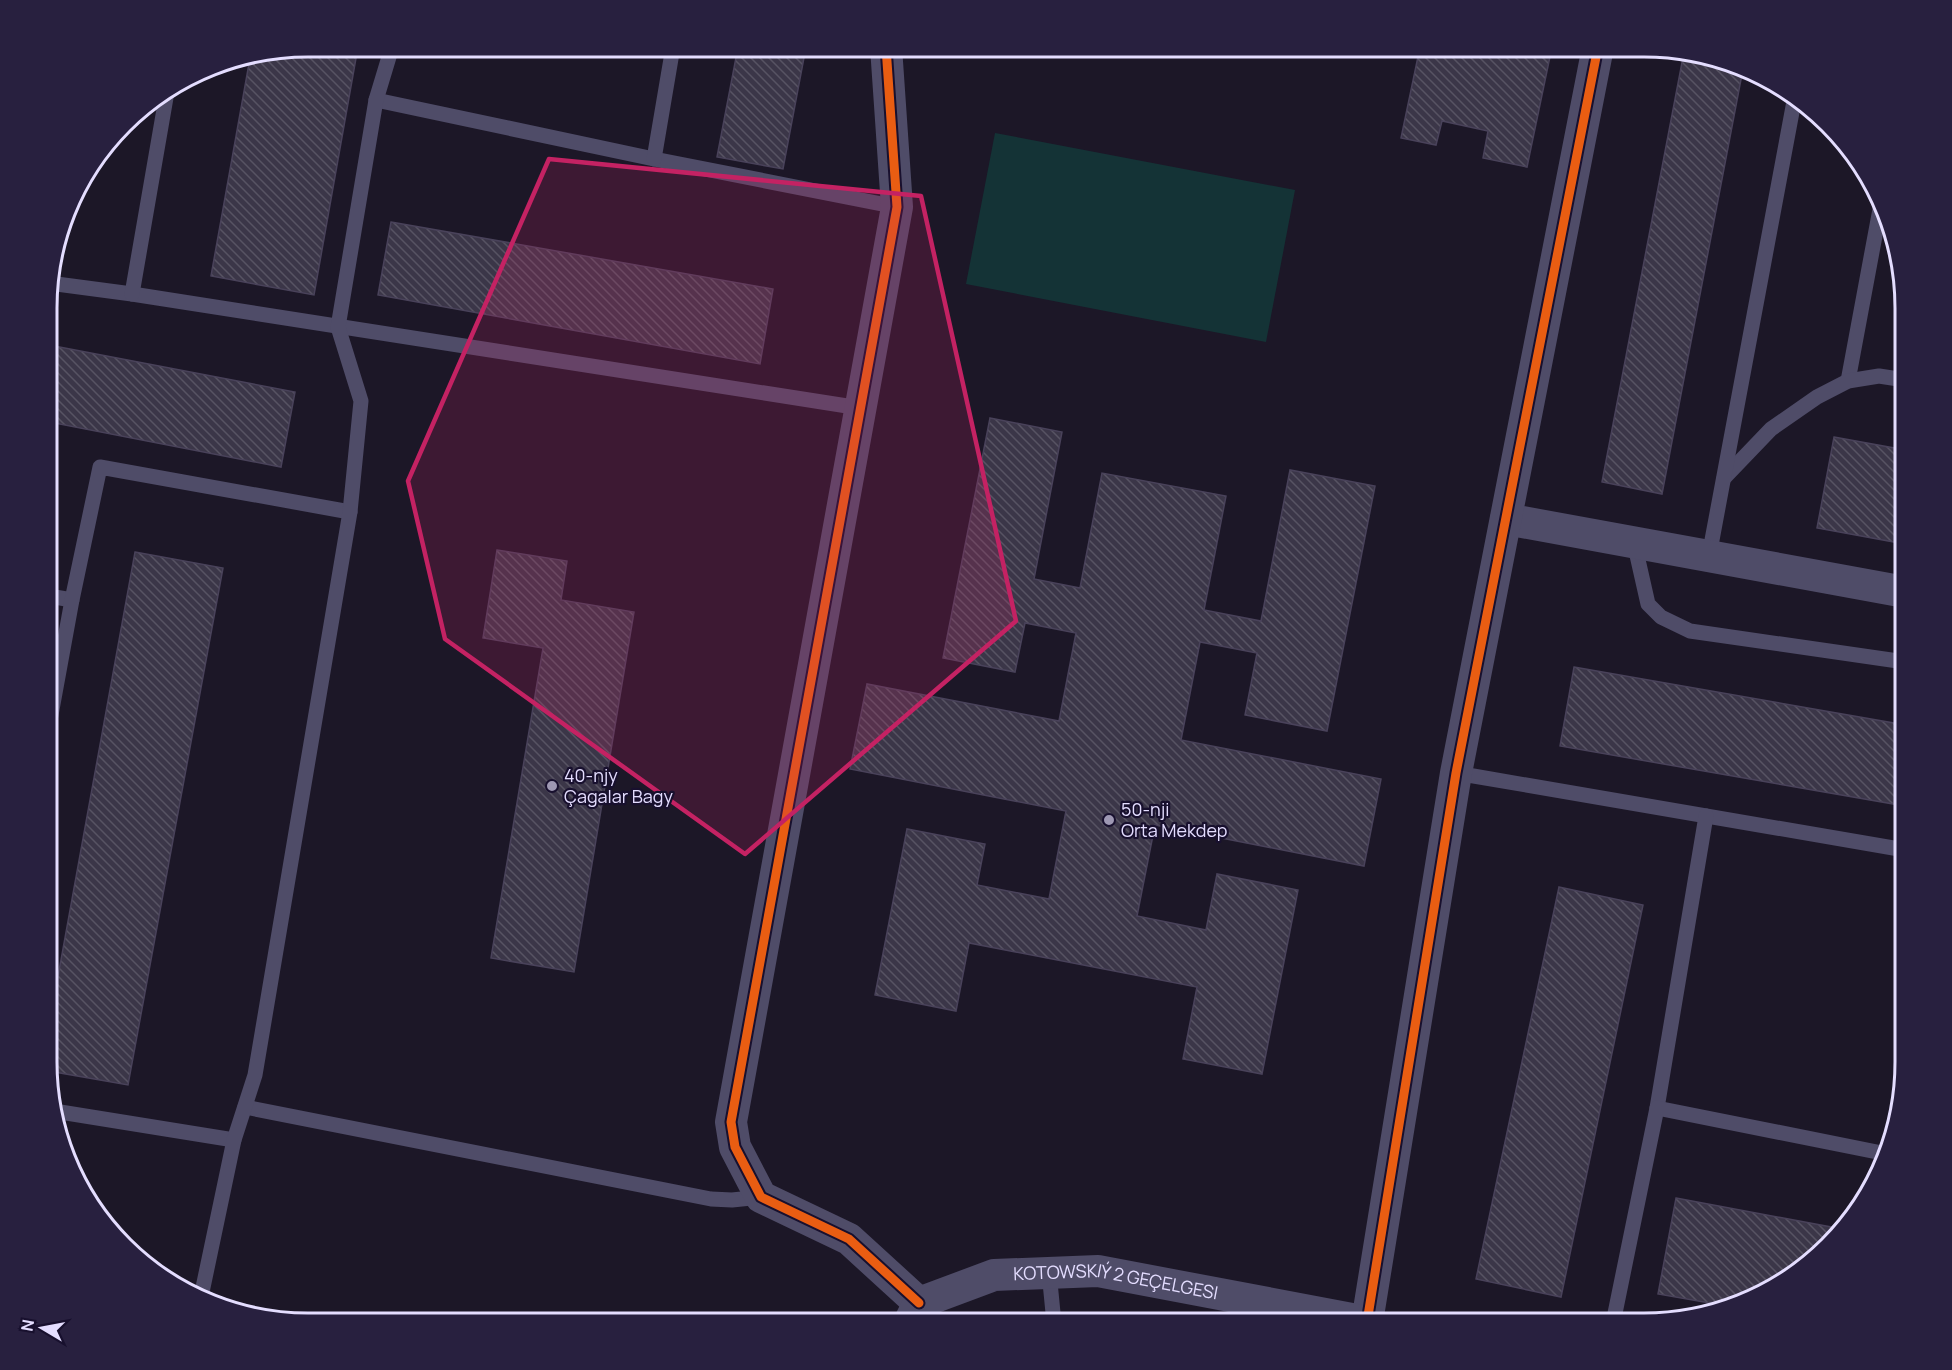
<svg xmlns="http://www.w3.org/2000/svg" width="1952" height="1370" font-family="Manrope,sans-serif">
<defs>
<pattern id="building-back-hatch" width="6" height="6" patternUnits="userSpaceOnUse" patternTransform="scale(1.5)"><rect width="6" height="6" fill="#3b3648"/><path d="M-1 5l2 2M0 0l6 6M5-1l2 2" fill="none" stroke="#575363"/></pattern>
</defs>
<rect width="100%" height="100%" fill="#1c1727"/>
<path fill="#143336" d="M995,133L1295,190L1266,342L966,284Z"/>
<g fill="url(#building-back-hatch)" stroke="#49425a" stroke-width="1.5">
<path d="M308,46L358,47L314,295L211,276L250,58Z"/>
<path d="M738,47H806L783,169L717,157Z"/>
<path d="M1420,47H1552L1527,167L1483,158L1488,131L1442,121L1436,145L1401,138Z"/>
<path d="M1684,52L1728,61L1743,69L1662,494L1602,482Z"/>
<path d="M391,222L773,289L760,364L378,295Z"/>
<path d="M49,345L295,392L281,467L49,422Z"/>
<path d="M990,418L1062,432L1034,579L1080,588L1102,473L1226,496L1204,610L1261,621L1290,470L1375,486L1327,731L1245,715L1257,653L1200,642L1181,740L1381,779L1364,866L1155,825L1137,916L1206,930L1217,874L1298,890L1262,1074L1183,1059L1197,987L969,943L956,1011L875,995L907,829L985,844L977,885L1049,899L1066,811L850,769L867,684L1059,721L1076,633L1025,623L1015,672L943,658Z"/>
<path d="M1834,437L1905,450V544L1817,528Z"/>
<path d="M497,550L567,561L561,600L634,612L574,972L491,958L543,648L483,638Z"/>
<path d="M135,552L223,568L128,1085L49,1071V1026Z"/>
<path d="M1574,667L1905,725V806L1560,746Z"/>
<path d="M1559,887L1643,905L1561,1297L1476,1279Z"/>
<path d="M1676,1198L1842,1229L1760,1296L1721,1305L1658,1294Z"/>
</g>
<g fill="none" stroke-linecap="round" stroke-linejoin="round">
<g stroke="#4f4c68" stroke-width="15">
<path d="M376,100L654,159L897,207"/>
<path d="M654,159L673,47"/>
<path d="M49,283L132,294L860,408"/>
<path d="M132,294L167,92"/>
<path d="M1848,381L1880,209"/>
<path d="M1724,478L1771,429L1817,397L1848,381L1879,376L1905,380"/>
<path d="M1634,542L1648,604L1661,617L1690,631L1905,662"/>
<path d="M1709,556L1795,96"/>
<path d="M49,596L72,600"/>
<path d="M49,726L72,600L100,467L350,512"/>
<path d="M1456,773L1905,850"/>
<path d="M245,1107L711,1199L732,1200L761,1197"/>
<path d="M1657,1108L1706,816"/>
<path d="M54,1111L234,1140"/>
<path d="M1049,1272L1054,1323"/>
<path d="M201,1297L234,1140L255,1075L350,512L361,401L338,327L376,100L392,47"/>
<path d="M1613,1323L1657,1108L1887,1154"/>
</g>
<g stroke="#4f4c68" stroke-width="32">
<path d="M886,47L897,207L731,1122L735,1147L761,1197L849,1239L919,1303"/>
<path d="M1506,519L1905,592"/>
<path d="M1367,1322L1456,773L1598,47"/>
<path id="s1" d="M909,1323L919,1303L994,1275L1098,1271L1373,1323"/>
</g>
<g stroke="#18102e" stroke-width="13">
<g id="cycleway">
<path d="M886,47L897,207L731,1122L735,1147L761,1197L849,1239L919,1303"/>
<path d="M1367,1322L1456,773L1598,47"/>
</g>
</g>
<use href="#cycleway" stroke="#e95d12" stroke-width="9"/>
</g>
<path fill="#c42263" fill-opacity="0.2" stroke="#c42263" stroke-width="4.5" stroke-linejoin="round" d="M549,159L921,196L1016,621L745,854L445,639L408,481Z"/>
<g fill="#9e98b3" stroke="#18102e" stroke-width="2">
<circle cx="552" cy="786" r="6"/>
<circle cx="1109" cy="820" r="6"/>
</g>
<g text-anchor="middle" stroke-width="4.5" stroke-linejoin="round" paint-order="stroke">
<g font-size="18" fill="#e4ddff" stroke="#18102e" text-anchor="start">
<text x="564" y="782">40-njy<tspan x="564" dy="21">Çagalar Bagy</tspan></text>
<text x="1121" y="816">50-nji<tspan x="1121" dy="21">Orta Mekdep</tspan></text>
</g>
<g font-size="18" fill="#e4ddff" stroke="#18102e">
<text dy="6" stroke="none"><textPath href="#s1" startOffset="225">KOTOWSKIÝ 2 GEÇELGESI</textPath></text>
</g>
</g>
<path d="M0 0H1952V1370H0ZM308 57H1644A251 251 0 0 1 1895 308V1062A251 251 0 0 1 1644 1313H308A251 251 0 0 1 57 1062V308A251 251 0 0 1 308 57Z" fill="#28203f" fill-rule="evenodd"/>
<path fill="none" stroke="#e4ddff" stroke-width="3" d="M308 57H1644A251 251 0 0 1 1895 308V1062A251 251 0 0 1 1644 1313H308A251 251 0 0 1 57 1062V308A251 251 0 0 1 308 57Z"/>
<g transform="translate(42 1328) rotate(280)" stroke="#18102e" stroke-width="4.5" paint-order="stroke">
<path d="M0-4.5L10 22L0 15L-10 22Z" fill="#e4ddff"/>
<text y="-9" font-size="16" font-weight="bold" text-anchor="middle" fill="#e4ddff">N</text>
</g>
</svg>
